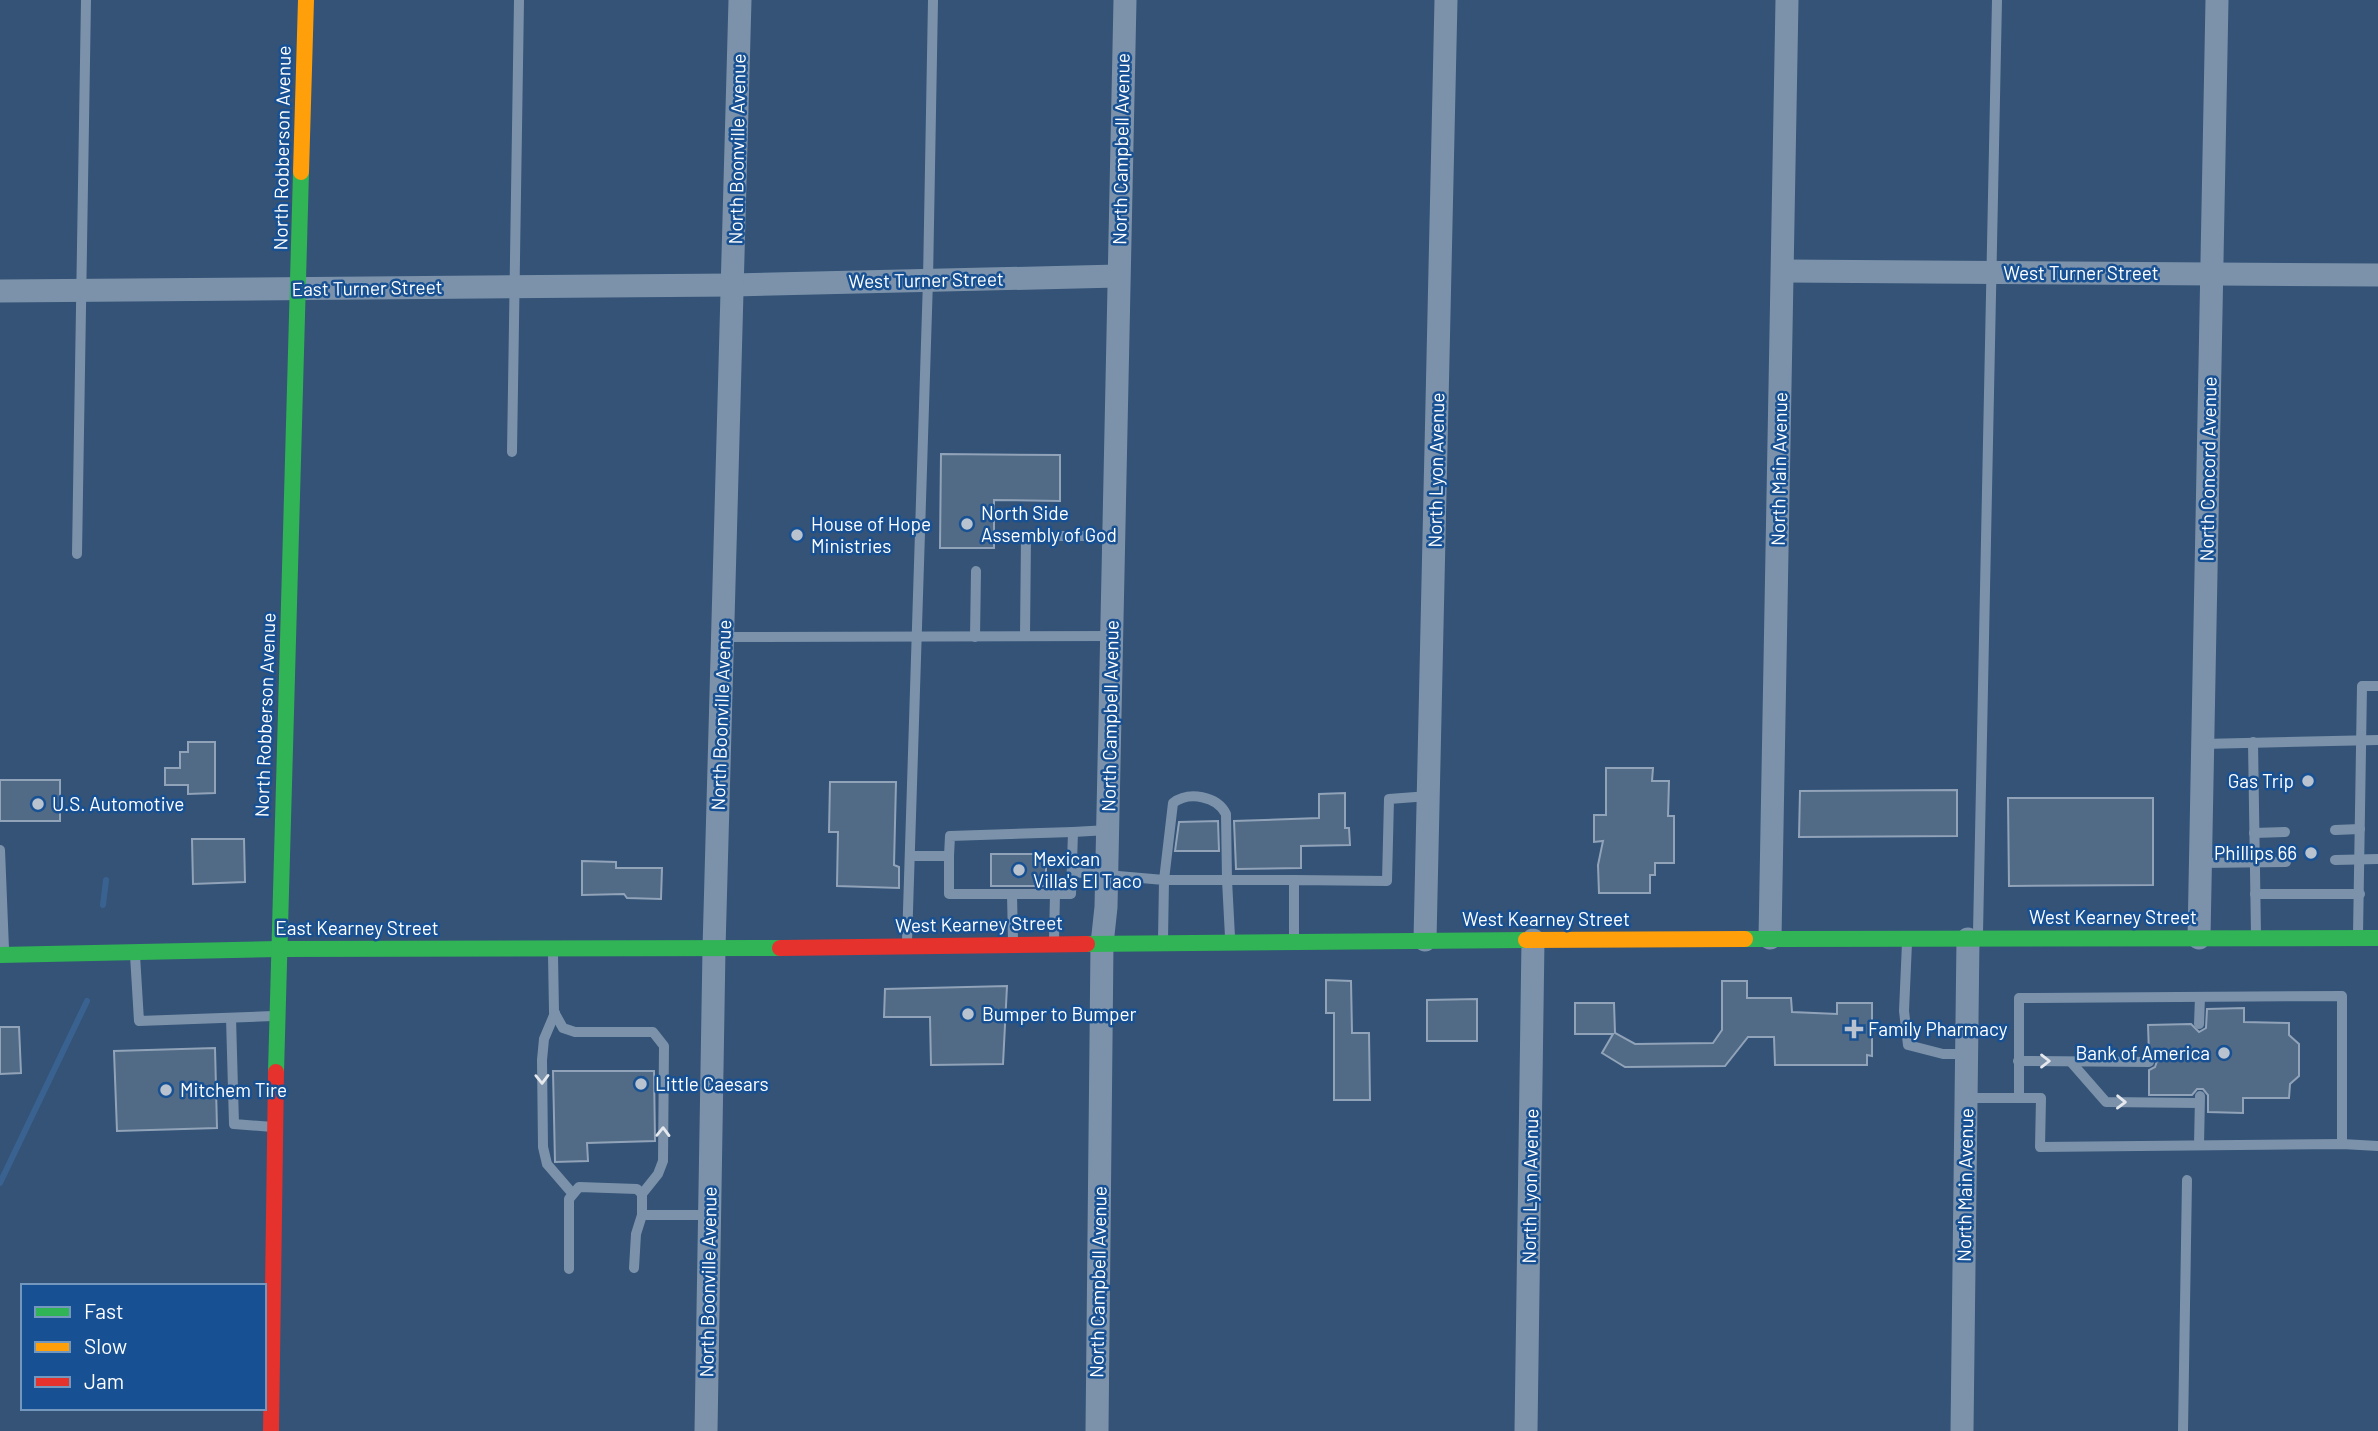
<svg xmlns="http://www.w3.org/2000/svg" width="2378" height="1431" font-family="Barlow,sans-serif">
<rect width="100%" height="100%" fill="#345377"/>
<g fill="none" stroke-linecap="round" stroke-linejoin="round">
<g stroke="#3a6290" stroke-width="6">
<path d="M103,905L106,880"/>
<path d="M0,1183L87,1001"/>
</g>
</g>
<g fill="#516a86" stroke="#91a3b8" stroke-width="2">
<path d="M941,454L1060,455V501L994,500V548H940Z"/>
<path d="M188,742H215V793L188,794V785H165V768H180V752H188Z"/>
<path d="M1606,768H1653L1652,781H1669L1668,816H1674V863H1655V875H1650V893H1599L1598,865L1603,841L1594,842V815H1606Z"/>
<rect x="0" y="780" width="60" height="41"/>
<path d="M830,782H896L894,865L899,867V888L837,886L838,832H829Z"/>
<path d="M1957,790V836L1799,837L1800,791Z"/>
<path d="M1345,793V828H1349L1350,845L1301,846V868L1236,869L1234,821L1319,818V794Z"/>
<path d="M2008,798H2153V885L2009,886Z"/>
<path d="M1218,821L1219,851H1175L1179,822Z"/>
<path d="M192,839H244L245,882L193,884Z"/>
<rect x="991" y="854" width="55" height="32"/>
<path d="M582,861L616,862V868H662L661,899L627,898L624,894L582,895Z"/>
<path d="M1326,980L1351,981L1352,1033H1369L1370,1100H1334V1013H1326Z"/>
<path d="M1722,981H1747V998H1791L1792,1012L1837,1014V1003H1872V1056L1867,1055V1065H1775L1774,1037H1748L1725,1066L1625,1067L1602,1053L1613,1034H1575V1003H1614L1615,1033L1635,1044L1713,1043L1722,1030Z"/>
<path d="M1007,986L1003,1064L931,1065L930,1017H884L885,989Z"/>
<path d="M1477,999V1041H1427V1000Z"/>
<path d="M2244,1008V1022L2289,1023V1035L2299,1044V1076L2290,1084L2289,1098H2243V1113L2208,1112V1095L2203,1089H2197L2192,1095H2149V1070L2155,1067L2157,1061L2149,1054L2148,1025L2191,1024L2199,1032L2206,1028L2207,1009Z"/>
<path d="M0,1027H19L21,1073L0,1074Z"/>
<path d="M215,1048L217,1128L117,1131L114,1051Z"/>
<path d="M553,1071H654L655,1141L587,1143L588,1161L555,1162Z"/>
</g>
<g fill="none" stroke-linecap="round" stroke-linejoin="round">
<g stroke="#7c92aa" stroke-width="10">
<path d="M512,452L519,0"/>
<path d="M77,554L86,0"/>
<path d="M1025,636L1026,536H1113"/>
<path d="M724,637L1111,636"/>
<path d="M975,637L976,571"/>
<path d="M2253,742L2256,935"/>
<path d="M2202,744L2378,740"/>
<path d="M2335,830L2360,829"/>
<path d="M2254,833L2285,832"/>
<path d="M0,850L4,949"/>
<path d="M910,856H949V894H1071L1073,832L1108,830"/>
<path d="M949,856L950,836L1073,832"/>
<path d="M2335,860L2378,859"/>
<path d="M2200,863L2286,862"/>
<path d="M1072,872L1164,880L1173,803C1189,791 1217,796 1226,814L1227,880H1164L1163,940"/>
<path d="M1012,894L1013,941"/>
<path d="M2255,894H2360"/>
<path d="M1978,933L1997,0"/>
<path d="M2358,935L2362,686H2378"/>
<path d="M1230,937L1227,880H1294"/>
<path d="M1294,939V880L1387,881L1389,799L1429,796"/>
<path d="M1054,940L1055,894"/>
<path d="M907,942L928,280L933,0"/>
<path d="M1907,943L1904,1011L1908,1045L1943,1054H1966"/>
<path d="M135,955L139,1021L273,1016"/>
<path d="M553,955L554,1012L563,1028L575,1032H653L664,1046L663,1161L658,1174L642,1194"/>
<path d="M555,1013L544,1039L542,1060L543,1147L547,1164L572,1193"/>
<path d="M231,1018L234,1124L273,1127"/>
<path d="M2199,1024L2200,997"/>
<path d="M2018,1061L2149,1062"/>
<path d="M2071,1062L2106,1102L2199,1103"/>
<path d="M1966,1098H2041L2040,1147L2342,1144L2378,1146"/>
<path d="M2019,1098V998L2342,996V1144"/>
<path d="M2199,1145L2200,1096"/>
<path d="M634,1268L636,1234L642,1215"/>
<path d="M569,1269V1199L579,1187L637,1189L642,1194V1215H710"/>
<path d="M2183,1431L2187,1180"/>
</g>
<g stroke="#7c92aa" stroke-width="23">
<path d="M1784,271L2378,275"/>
<path d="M0,291L734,285L1118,276"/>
<path d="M1770,938L1787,0"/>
<path d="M2199,938L2217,0"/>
<path d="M1425,940L1446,0"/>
<path d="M706,1431L714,949L740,0"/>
<path d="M1097,1431L1102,944L1106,907L1125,0"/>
<path d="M1526,1431L1533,940"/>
<path d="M1962,1431L1968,939"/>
</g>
<g stroke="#30b455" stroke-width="16">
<path d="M1745,939L2378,938"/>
<path d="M1087,944L1526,940"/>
<path d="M0,955L278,949L780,948"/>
<path d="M276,1072L301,172"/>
</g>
<g stroke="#ff9f0a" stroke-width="16">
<path d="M301,172L306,0"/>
<path d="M1526,940L1745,939"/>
</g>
<g stroke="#e5322d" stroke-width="16">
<path d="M780,948L1087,944"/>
<path d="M271,1431L276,1072"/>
</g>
</g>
<defs><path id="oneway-chevron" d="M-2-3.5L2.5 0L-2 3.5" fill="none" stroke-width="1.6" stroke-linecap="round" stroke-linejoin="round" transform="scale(1.75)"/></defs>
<g stroke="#e5e9ee">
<use href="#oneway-chevron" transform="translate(2045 1061)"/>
<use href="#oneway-chevron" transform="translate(542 1079) rotate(89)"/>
<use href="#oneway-chevron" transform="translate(2121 1102) rotate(1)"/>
<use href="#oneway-chevron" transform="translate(663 1132) rotate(-89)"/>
</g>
<g fill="#b8c3cf" stroke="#185193" stroke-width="2.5">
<circle cx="967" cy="524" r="7"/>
<circle cx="797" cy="535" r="7"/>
<circle cx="2308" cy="781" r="7"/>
<circle cx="38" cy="804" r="7"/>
<circle cx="2311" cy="853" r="7"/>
<circle cx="1019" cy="870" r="7"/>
<circle cx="968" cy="1014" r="7"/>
<path d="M1850.5 1018.5h7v7h7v7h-7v7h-7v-7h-7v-7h7z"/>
<circle cx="2224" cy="1053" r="7"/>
<circle cx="641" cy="1084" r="7"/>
<circle cx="166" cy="1090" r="7"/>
</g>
<g text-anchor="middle" stroke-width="5" stroke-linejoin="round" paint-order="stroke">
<g font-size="19" fill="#fff" stroke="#185193">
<text transform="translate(282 148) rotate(-89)" y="7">North Robberson Avenue</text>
<text transform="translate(737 149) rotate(-89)" y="7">North Boonville Avenue</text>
<text transform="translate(1121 149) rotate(-89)" y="7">North Campbell Avenue</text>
<text x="2081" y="280">West Turner Street</text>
<text transform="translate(926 280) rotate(-1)" y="7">West Turner Street</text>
<text transform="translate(367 288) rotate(-1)" y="7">East Turner Street</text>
<text transform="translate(1779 469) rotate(-89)" y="7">North Main Avenue</text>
<text transform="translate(2208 469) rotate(-89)" y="7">North Concord Avenue</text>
<text transform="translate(1436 470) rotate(-89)" y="7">North Lyon Avenue</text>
<text transform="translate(265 715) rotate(-88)" y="7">North Robberson Avenue</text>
<text transform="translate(721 715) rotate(-88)" y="7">North Boonville Avenue</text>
<text transform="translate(1110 716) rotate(-89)" y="7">North Campbell Avenue</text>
<text x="2113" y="924">West Kearney Street</text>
<text x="1546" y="926">West Kearney Street</text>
<text transform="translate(979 924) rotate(-1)" y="7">West Kearney Street</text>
<text x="357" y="935">East Kearney Street</text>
<text transform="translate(1965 1185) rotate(-89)" y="7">North Main Avenue</text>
<text transform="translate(1530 1186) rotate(-89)" y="7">North Lyon Avenue</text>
<text transform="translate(708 1282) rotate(-89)" y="7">North Boonville Avenue</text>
<text transform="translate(1098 1282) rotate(-89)" y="7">North Campbell Avenue</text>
</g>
<g font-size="19" fill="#fff" stroke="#185193" text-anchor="start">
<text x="981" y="520">North Side<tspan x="981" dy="22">Assembly of God</tspan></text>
<text x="811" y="531">House of Hope<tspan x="811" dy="22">Ministries</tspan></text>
<text x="2294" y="788" text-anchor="end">Gas Trip</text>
<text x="52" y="811">U.S. Automotive</text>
<text x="2297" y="860" text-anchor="end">Phillips 66</text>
<text x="1033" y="866">Mexican<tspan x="1033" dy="22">Villa's El Taco</tspan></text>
<text x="982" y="1021">Bumper to Bumper</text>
<text x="1868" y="1036">Family Pharmacy</text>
<text x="2210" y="1060" text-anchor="end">Bank of America</text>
<text x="655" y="1091">Little Caesars</text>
<text x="180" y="1097">Mitchem Tire</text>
</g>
</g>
<rect x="21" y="1284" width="245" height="126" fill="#185193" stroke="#7497be" stroke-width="2"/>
<rect x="35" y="1307" width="35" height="10" fill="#30b455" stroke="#7497be" stroke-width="2"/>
<text x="84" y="1319" font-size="21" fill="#ffffff">Fast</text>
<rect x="35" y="1342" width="35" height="10" fill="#ff9f0a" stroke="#7497be" stroke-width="2"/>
<text x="84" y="1354" font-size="21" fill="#ffffff">Slow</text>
<rect x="35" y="1377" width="35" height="10" fill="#e5322d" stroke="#7497be" stroke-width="2"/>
<text x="84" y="1389" font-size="21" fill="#ffffff">Jam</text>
</svg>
